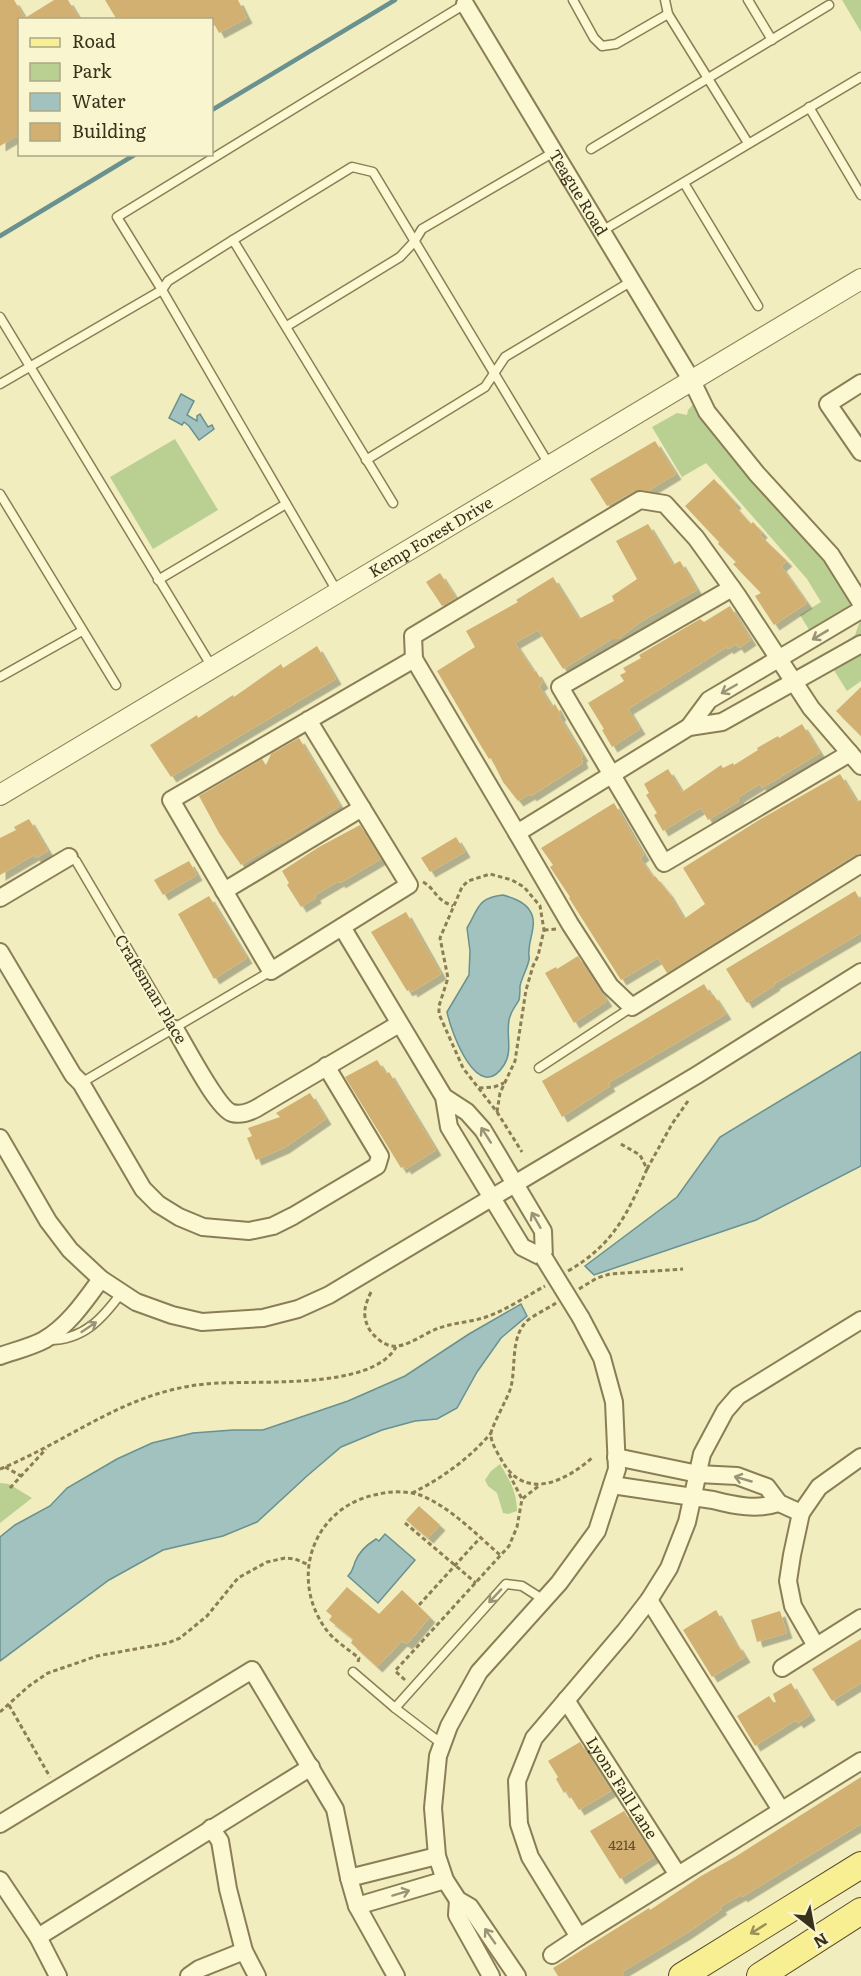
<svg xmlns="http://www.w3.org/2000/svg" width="861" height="1976" font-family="Literata,serif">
<defs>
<filter id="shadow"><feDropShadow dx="5.5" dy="5.5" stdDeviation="0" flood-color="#0004"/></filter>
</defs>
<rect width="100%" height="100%" fill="#f1edbf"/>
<g fill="#bad092">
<path d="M842,0H861V32Z"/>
<path d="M700,397L861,603L814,638L800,615L821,602L807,579L706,463L682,477L652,427L677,413L687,415L688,410Z"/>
<path d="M175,439L218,510L153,549L110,477Z"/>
<path d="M861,618V681L847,691L825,656L855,635Z"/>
<path d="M500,1464C509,1479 517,1492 517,1511L508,1514L503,1513L497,1493L488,1486L485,1480L491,1471Z"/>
<path d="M0,1483L9,1484L32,1498L0,1523Z"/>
</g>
<g fill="#a2c2c0" stroke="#699190" stroke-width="1.5">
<path d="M181,394L194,401L187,415L197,421V416L200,414L208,427L212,425L214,429L199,440L189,426L184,422L182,425L169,418Z"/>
<path d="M503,895C513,898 525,902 530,911C538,923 529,938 529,951C528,957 530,955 529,960C527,969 522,977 520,986C520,991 520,996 519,1000C516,1006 511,1010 509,1020C506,1035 513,1051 504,1065C478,1106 451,1032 447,1012L469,975L470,951L467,928C479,908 477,898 503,895Z"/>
<path d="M861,1052V1166L756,1220L594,1275L585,1266L677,1197L720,1137Z"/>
<path d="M521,1304L527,1316L501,1338L477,1372L457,1408L437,1419L415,1421L382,1430L341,1447L307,1476L257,1522L223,1536L163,1550L109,1580L0,1661V1537L15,1525L50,1506L67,1488L117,1459L152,1443L193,1433L233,1430H263L348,1401L405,1376L469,1334Z"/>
<path d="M385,1534L415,1560L378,1603L348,1576C353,1571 353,1568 355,1562C359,1551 368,1544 376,1539L379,1541Z"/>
</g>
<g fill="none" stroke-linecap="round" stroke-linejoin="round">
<g stroke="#699190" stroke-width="4.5">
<path d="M212,110L395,0"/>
<path d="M0,236L136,154"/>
</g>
</g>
<g fill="#d2b071" filter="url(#shadow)">
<path d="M0,0H14L25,18L54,0H68L80,20H20V134L0,146Z"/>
<path d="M105,0H238L247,18L219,33L212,20H117Z"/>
<path d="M655,441L676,474L648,491H635L607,506L590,479Z"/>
<path d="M714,479L736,503L734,505L751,524L753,522L762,532L760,535L787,561L781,566L807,603L774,625L755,596L761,593L733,564L736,562L718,544L719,542L685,506Z"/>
<path d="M648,524L673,565L680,561L697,590L642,621L618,639H612L563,669L538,630L515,643L534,672L536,671L543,683L539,686L552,707L555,704L561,715L559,716L583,756L581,757L583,763L531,796L530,794L518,801L503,782L491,758L489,759L481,746L437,671L475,647L466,631L518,602L516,600L553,577L579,619L614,601L612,596L637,579L616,541Z"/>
<path d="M440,573L456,598L442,606L426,582Z"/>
<path d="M730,606L751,640L739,648L736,644L728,649L727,647L628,709L640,729L612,747L602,730L604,729L588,703L624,681L620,675L626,672L623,668L641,658L639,655L700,619L704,622Z"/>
<path d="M317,646L336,679L171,777L150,745L197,715L198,718L233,695L234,697L281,664L283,668Z"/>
<path d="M861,687V736L836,711Z"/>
<path d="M802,724L820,753L762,788L760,784L739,797L738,802L708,820L701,808L663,831L656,819L654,815L657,813L646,795L649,793L644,784L668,769L682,792L721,765L723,768L733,763L734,765L758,750L757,748L778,736L779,738Z"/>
<path d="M299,738L340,806L283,842L276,844L241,865L219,833L199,796L262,759L266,765L271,754Z"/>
<path d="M840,774L857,802L861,800V854L855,855L667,973L658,958L621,980L569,898L570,897L550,867L553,865L541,848L614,803L644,855L640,858L653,877L655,876L668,892L684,919L705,904L683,868L759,820Z"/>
<path d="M29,819L48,851L36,858L34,855L0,875V838L16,830L14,827Z"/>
<path d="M360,825L381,859L340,883L339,881L315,895L316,898L301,907L287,885L289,883L282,871L319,847Z"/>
<path d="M456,837L465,852L430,872L421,858Z"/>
<path d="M189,861L197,875L163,895L154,880Z"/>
<path d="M855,891L861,901V933L774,984L775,985L747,1003L726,969Z"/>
<path d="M209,896L247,958L214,979L178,914Z"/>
<path d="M406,912L441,974L412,992L411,989L407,991L371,932Z"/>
<path d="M578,956L607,1001L574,1023L545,973L556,967L557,969Z"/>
<path d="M704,984L711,996L713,994L726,1014L608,1083L610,1086L562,1117L542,1081Z"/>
<path d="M377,1060L386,1074L389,1072L436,1150L406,1169L404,1166L401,1168L345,1077Z"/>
<path d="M310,1093L326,1119L284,1148L256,1160L247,1138L252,1136L248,1128L280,1117L276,1113Z"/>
<path d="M419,1506L440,1525L428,1538L406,1520Z"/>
<path d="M347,1587L379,1614L402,1590L430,1617L407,1644L402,1641L377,1667L351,1643L353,1639L329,1620L332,1616L326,1611Z"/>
<path d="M716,1610L736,1645L737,1644L745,1657L712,1677L683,1630Z"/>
<path d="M780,1611L787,1633L757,1642L751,1620Z"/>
<path d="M861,1639V1683L832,1701L812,1669Z"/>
<path d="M791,1683L810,1715L798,1723L796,1720L755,1746L737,1716L769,1696L774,1703L776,1702L773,1694Z"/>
<path d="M580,1742L611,1791L579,1810L567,1791L564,1793L556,1779L558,1777L548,1761Z"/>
<path d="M861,1777V1824L742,1897L741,1895L720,1907L722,1909L687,1933L622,1972L624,1976H558L553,1968L649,1908L650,1910L701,1876L735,1857Z"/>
<path d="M624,1811L654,1857L620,1879L590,1831Z"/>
</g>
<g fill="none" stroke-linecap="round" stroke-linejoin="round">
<g stroke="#8b7e56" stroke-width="11">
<g id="service">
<path d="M573,0L594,38L602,46L616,44L668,14"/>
<path d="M665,0L668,14L748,143"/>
<path d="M748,0L772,40"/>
<path d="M809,107L861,195"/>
<path d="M591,149L829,5"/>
<path d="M684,183L758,306"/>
<path d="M602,231L861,77"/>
<path d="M233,240L352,167L373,172L550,466"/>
<path d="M0,317L212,667"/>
<path d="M287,326L400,257L414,242L422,229L554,152"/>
<path d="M0,384L162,290L168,281L233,240L393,503"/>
<path d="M366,460L485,387L505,357L632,281"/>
<path d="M0,494L116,685"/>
<path d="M158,580L286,504"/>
<path d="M338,593L162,290L117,217L465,4"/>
<path d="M0,677L82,631"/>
<path d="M69,857L76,861L175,1029"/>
<path d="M539,1068L632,1007"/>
<path d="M81,1083L271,971"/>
<path d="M49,1340C84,1340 103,1318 122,1292"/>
<path d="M353,1672L395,1708L442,1744"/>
<path d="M395,1708L506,1584L522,1586L544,1600"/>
</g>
</g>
<g stroke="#8b7e56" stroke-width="20">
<g id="minor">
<path id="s1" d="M465,4L692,381L707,412L757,474L831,555L861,603"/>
<path d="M861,383L828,404L861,452"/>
<path d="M732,588L560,687L664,863L850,753"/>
<path d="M861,610L709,700L689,727L722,722L861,644"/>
<path d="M308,720L409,885L271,971L171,800L414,659"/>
<path d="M689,727L517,833L414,659L413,636L640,500L665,504L696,538L737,595L811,708L861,766"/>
<path d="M517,833L570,924L610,986L632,1007L861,864"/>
<path d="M224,891L362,808"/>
<path d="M0,898L69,857"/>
<path d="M342,927L444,1097L449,1127L522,1247L544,1258L543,1231L483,1130L467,1112L444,1097"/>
<path d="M0,952L73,1075L81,1083L143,1189L158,1204L179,1217L203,1227L249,1231L273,1226L293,1216L377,1166L380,1156L326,1066"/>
<path d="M175,1029C185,1045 217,1108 232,1113C243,1116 253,1111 262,1105L399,1024"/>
<path d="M0,1138L48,1221L70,1250L101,1279L136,1302L172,1315L202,1322L263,1318L298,1309L329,1295L697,1075L861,972"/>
<path d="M0,1356C14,1351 31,1347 44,1340C68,1326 85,1301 101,1279"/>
<path d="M616,1457L698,1474L737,1476L767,1487L779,1503L801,1513"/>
<path d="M612,1485L713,1500C736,1506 757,1510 779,1503"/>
<path d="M649,1600L781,1810"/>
<path d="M816,1646L793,1606L788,1581L792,1555L801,1513L819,1487L861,1457"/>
<path d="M782,1668L861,1618"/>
<path id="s2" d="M566,1700L678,1875"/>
<path d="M0,1824L252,1670L335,1809L349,1878L357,1906L396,1976"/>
<path d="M211,1828L220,1841L228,1889L244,1951L257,1976"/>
<path d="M349,1878L437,1856"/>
<path d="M0,1880L38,1937L58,1976"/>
<path d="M458,1900L457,1915L491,1976"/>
<path d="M357,1906L445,1880"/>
<path d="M38,1937L311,1767"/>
<path d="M579,1937L861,1761"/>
<path d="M552,1955L579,1937L530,1857L519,1824L517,1781L534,1738L625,1631L649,1600L669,1568L687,1522L702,1454L725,1411L738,1396L861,1320"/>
<path d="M189,1976L199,1969L244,1951"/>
<path d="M517,1976L470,1907L458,1900L445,1880L437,1856L433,1808L438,1756L449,1726L479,1672L559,1583L597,1531L617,1469L614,1402L602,1358L581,1318"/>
</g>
</g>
<g stroke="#8b7e56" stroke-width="22">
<g id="tertiary">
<path id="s3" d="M0,795L861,279"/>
</g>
</g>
<g stroke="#584a2b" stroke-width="28">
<g id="primary">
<path d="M682,1976L861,1865"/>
<path d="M760,1976L861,1911"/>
</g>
</g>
<g stroke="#8b7e56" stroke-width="3" stroke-dasharray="4.5 3" stroke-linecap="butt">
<path d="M423,882C436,889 434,899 453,906"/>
<path d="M544,930L557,929"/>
<path d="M479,1088L494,1087L504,1083"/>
<path d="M497,1112L500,1093L515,1061L526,990L533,966L538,956L544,930L540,906L524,887L512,880L490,874L468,881L462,887L440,938L448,978L439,1006V1014L463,1068L497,1112L522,1152"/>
<path d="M647,1169L672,1124L688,1101"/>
<path d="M568,1271C613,1245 627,1215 647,1169L640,1155L619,1143"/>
<path d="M579,1289L597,1278L610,1274L683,1269"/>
<path d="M371,1292C365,1305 362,1313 368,1327C372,1335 383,1345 392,1346C407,1348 424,1333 439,1328C453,1323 469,1322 483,1318C505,1311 525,1297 545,1286"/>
<path d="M556,1303C547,1309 536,1314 528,1320C509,1337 517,1369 510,1390C506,1401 492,1426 491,1433C490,1441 497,1452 501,1459C524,1502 565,1482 593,1457"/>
<path d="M5,1467L21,1476"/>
<path d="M0,1469C71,1440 125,1392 205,1384C249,1379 371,1392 396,1347"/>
<path d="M509,1474L522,1499"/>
<path d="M10,1488L46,1449"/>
<path d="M412,1493C441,1479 470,1458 491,1433"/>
<path d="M405,1523L476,1583"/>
<path d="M419,1605L480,1538"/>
<path d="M358,1662L359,1658C348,1649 333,1640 325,1628C288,1575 315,1505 379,1494C391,1491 407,1491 420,1495C449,1506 477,1535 500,1555"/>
<path d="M405,1680L395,1671L509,1546L517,1527L522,1499L540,1485"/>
<path d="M9,1705L50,1777"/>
<path d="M0,1712L29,1686L48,1673L97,1656L168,1643L180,1638L207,1616L238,1578L267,1562L285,1558L295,1559L309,1565"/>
</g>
<use href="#service" stroke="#fbf8d2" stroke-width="8"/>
<use href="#minor" stroke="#fbf8d2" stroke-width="16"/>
<use href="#tertiary" stroke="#fbf8d2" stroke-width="20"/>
<use href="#primary" stroke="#f8ef93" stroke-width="26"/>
<g stroke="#8b7e56" stroke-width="20" stroke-linecap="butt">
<path id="minor-bridge" d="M544,1258L581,1318"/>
</g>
<use href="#minor-bridge" stroke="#fbf8d2" stroke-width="16"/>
</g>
<defs><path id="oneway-shaft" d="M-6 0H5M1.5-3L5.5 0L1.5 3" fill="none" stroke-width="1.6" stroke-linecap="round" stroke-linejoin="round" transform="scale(1.5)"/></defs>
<g stroke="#9a9476">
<use href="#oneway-shaft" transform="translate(820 635) rotate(149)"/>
<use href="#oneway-shaft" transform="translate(729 689) rotate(150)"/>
<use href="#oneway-shaft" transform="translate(486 1135) rotate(-123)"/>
<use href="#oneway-shaft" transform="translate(536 1220) rotate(-120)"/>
<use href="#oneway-shaft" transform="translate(89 1327) rotate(-34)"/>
<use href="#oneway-shaft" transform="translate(743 1479) rotate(-164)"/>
<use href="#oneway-shaft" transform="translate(495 1596) rotate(133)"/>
<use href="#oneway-shaft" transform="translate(401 1893) rotate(-17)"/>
<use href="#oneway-shaft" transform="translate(490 1936) rotate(-125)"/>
</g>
<use stroke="#989057" href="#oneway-shaft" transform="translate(758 1929) rotate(148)"/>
<g text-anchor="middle" stroke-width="4.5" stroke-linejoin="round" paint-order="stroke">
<g font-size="14" fill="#5f5130">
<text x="622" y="1850">4214</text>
</g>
<g font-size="16" fill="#39311b" stroke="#f8f5cf">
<text dy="6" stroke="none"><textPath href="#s1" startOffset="220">Teague Road</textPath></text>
<text dy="6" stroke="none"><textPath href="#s3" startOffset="502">Kemp Forest Drive</textPath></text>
<text transform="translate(151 989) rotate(59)" y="6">Craftsman Place</text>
<text dy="6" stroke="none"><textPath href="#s2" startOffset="104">Lyons Fall Lane</textPath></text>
</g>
</g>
<rect x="18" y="18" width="195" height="138" fill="#f8f5cf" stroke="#aca787" stroke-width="1.5"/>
<rect x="30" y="38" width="30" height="9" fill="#f8ef93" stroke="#aca787" stroke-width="1.5"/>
<text x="72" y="48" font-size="18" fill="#39311b">Road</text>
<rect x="30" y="63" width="30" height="18" fill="#bad092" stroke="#aca787" stroke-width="1.5"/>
<text x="72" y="78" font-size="18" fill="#39311b">Park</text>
<rect x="30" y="93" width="30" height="18" fill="#a2c2c0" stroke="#aca787" stroke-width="1.5"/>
<text x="72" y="108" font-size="18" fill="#39311b">Water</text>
<rect x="30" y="123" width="30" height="18" fill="#d2b071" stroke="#aca787" stroke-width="1.5"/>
<text x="72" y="138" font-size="18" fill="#39311b">Building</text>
<g transform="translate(813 1928) rotate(149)" stroke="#f8f5cf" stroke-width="4.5" paint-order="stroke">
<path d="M0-4.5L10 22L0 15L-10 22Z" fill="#39311b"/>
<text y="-9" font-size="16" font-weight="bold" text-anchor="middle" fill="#39311b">N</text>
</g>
</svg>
